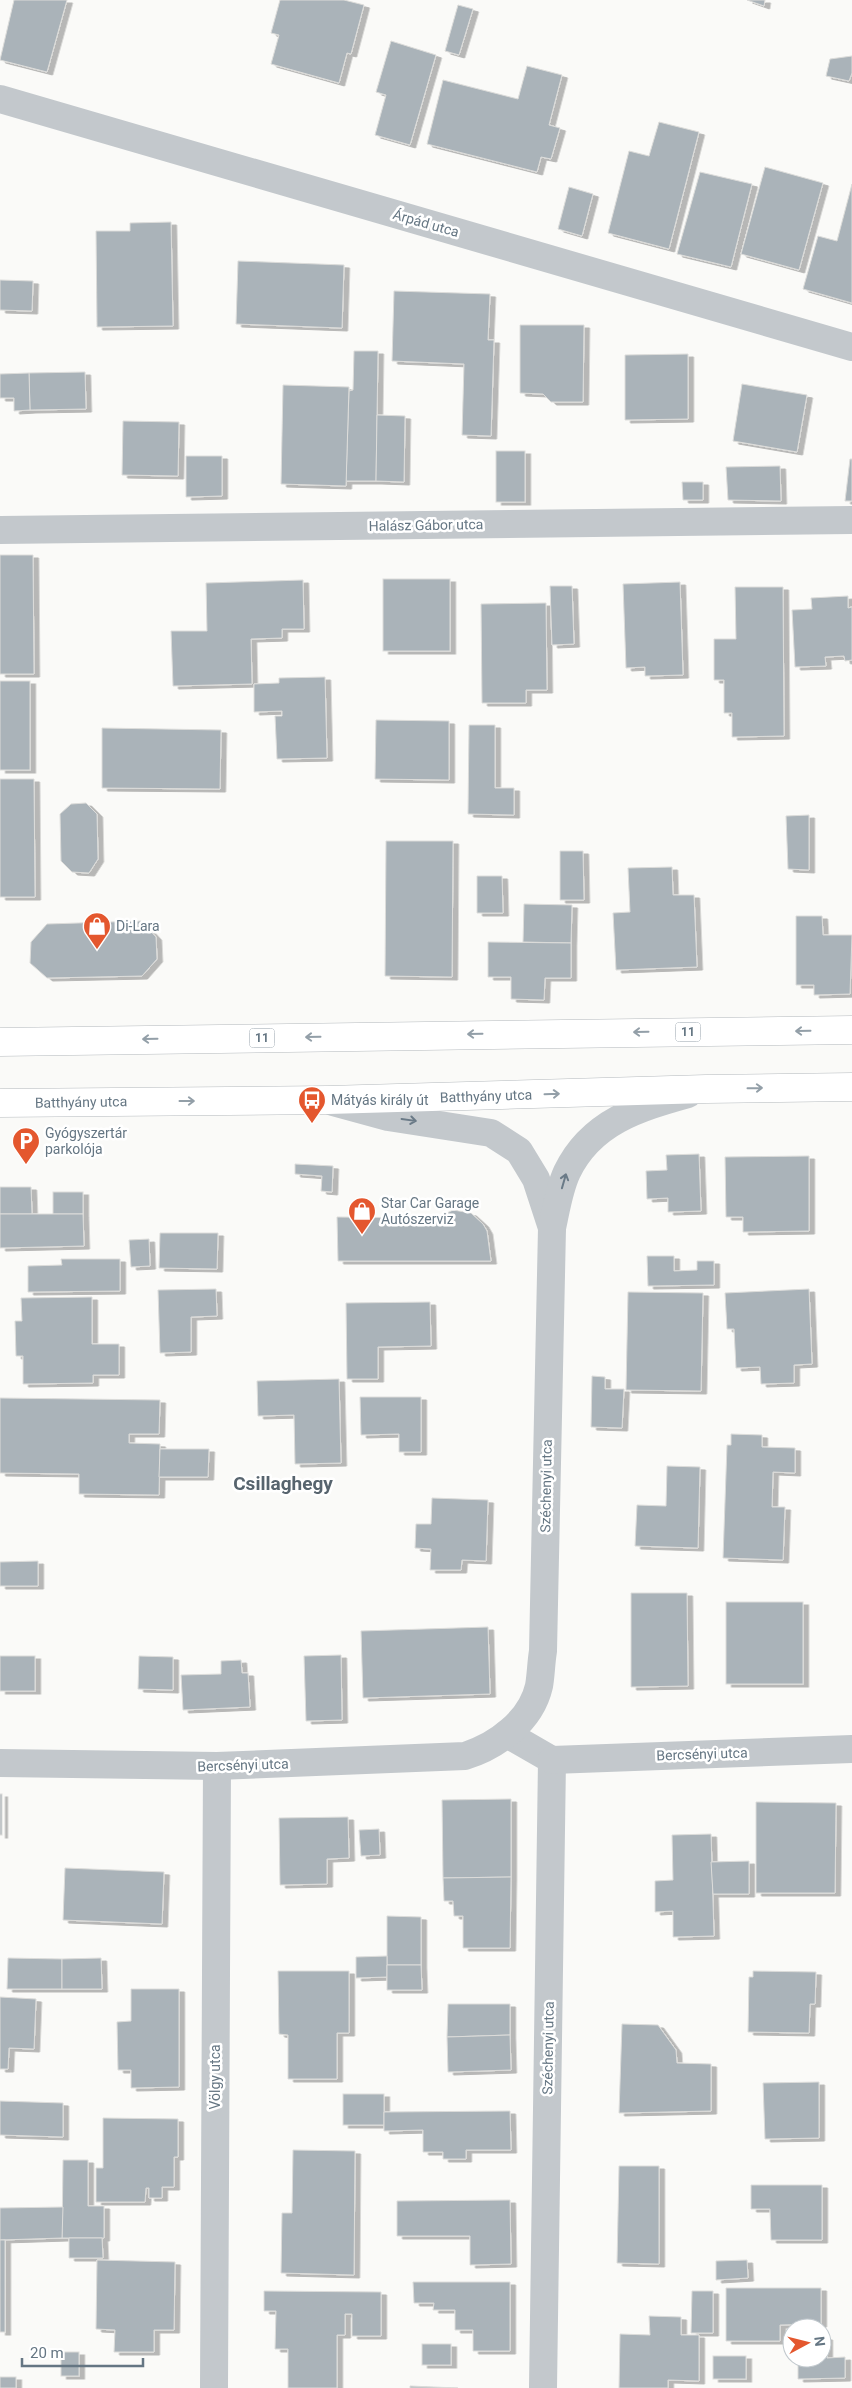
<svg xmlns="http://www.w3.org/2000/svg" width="852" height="2388" font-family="Roboto,sans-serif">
<defs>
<filter id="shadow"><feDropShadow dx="5.5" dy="3" stdDeviation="0" flood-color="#0004"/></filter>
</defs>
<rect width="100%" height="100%" fill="#fafaf8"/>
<g fill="#aab3b9" stroke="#dcdcda" filter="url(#shadow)">
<path d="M14,0H67L47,72L0,60Z"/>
<path d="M280,0H344L364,5L351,54L347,53L339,83L271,64L279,35L271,33Z"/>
<path d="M747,0H765L764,6Z"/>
<path d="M458,5L473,9L459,55L445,51Z"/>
<path d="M391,41L436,55L410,145L375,135L386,95L376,92Z"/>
<path d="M852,56V73L849,81L826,76L830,59Z"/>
<path d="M527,66L562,75L549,125L560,128L551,159L541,157L537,172L427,144L443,80L518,99Z"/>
<path d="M659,122L699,132L669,249L608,233L629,151L649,156Z"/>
<path d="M765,167L823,183L799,270L741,254Z"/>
<path d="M700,172L752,184L731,267L677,254Z"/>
<path d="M852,184V303L803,289L818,236L837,241Z"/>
<path d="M569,187L593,194L582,236L558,229Z"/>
<path d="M171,222L173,326L97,327L96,231H130V223Z"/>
<path d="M238,261L344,265L342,328L236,324Z"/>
<path d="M0,280L33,281L32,311L0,310Z"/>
<path d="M394,291L490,294L488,340H494L491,436L462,435L464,364L392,361Z"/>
<path d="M520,325H584L583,402H551L543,394L520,393Z"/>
<path d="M354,351H378L376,481H346L349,391L353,390Z"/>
<path d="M688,354V419L625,420V355Z"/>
<path d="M85,372L86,409L30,410L29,373Z"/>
<path d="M29,373L30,410L14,411V398H0V374Z"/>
<path d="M742,384L807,395L797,452L733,441Z"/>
<path d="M283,385L349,387L346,486L281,484Z"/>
<path d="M377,415L405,416L404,482L376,481Z"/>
<path d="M123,421L179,422L178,476L122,475Z"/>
<rect x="496" y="451" width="29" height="51"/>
<path d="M186,456H222V496L186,497Z"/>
<path d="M850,459H852V501H845Z"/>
<path d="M780,466L781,501L728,500L726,467Z"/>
<path d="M682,482H703V500H683Z"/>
<path d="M0,555H33L34,674H0Z"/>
<rect x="383" y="579" width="67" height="72"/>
<path d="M303,580L304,629H282V638L251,639L252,684L173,686L171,631H207L206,583Z"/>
<path d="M680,582L683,675L645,676V667L626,668L623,584Z"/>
<path d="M550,586H572L574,644L552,645Z"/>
<path d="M735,587H783L784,736L732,737V713H724V680H714V639H736Z"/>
<path d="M848,596V608L852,607V660L845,661L844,656L825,657L826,666L795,667L792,610L812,609L811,598Z"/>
<path d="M546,603L547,690H526V703H482L481,604Z"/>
<path d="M325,677L327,758L277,759L275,716H282V711L254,712V684L279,683V678Z"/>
<rect x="0" y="681" width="30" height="89"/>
<path d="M376,720L449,721V780L375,779Z"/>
<path d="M469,725H495V788H514V815L468,814Z"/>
<path d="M102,728L221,730L220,789L102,788Z"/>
<path d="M0,779H34L35,897H0Z"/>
<path d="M86,803L97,814L98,859L89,873L72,872L61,861L60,814L71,804Z"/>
<path d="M809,815V870L788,869L786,816Z"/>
<path d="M386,841H453L452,977L385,976Z"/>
<path d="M560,851H583L584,900H560Z"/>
<path d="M672,867L673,895H694L697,967L616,970L613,913L630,912L628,868Z"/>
<path d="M477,876H502L503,913H477Z"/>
<path d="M524,904L572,905L571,943L523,942Z"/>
<path d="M796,916H822L823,935H852L850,994L814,995V985H796Z"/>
<path d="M141,921L156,937L157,959L142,976L47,978L30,963L31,942L47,924Z"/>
<path d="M488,942L571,943V978H545L544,1000L511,999V977H488Z"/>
<path d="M699,1154L701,1211L668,1212V1198L647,1199L646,1171L667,1170L666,1155Z"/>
<path d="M809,1156V1231L743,1232V1217H726L725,1157Z"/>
<path d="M295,1164L333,1166L332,1192L321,1191L322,1176L295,1174Z"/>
<path d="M0,1187H31L32,1214H0Z"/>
<rect x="53" y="1192" width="30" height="22"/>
<path d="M453,1210L471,1213L483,1224L487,1231L491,1261H338L337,1217L437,1218Z"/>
<path d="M0,1214H83L84,1246L0,1248Z"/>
<path d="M160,1233H218L217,1269L159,1268Z"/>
<path d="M149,1239L150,1266L131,1267L129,1240Z"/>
<path d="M647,1256H674V1271L697,1270V1261H714V1285L648,1286Z"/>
<path d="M61,1259H120V1291L28,1292V1266L62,1265Z"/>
<path d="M216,1289L217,1316L191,1317V1352L160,1353L158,1290Z"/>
<path d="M809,1289L812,1364L794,1365V1383L761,1384L760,1367L736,1368L734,1329H727L725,1293Z"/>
<path d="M628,1292L703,1293L701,1391L626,1390Z"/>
<path d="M92,1297V1344H119V1375H93V1383L23,1384V1356H16L15,1321H22L21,1298Z"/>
<path d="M430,1302L431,1346L378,1347V1379H347L346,1303Z"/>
<path d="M592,1376L605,1377V1389H624L622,1428L591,1427Z"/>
<path d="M339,1379L341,1463L295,1464L294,1415L258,1416L257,1381Z"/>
<path d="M360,1397H421V1452H399V1434L361,1435Z"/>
<path d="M0,1398L160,1400L159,1434H129V1443L160,1444L159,1495L79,1494V1474L0,1473Z"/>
<path d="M731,1434L762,1435V1447L795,1448V1473L773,1472L772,1507H785L783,1560L723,1558L727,1445H731Z"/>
<path d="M160,1449H209L208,1477H159Z"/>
<path d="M667,1466L700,1467L698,1548L635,1546L637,1505L666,1506Z"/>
<path d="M432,1498L488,1500L486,1561L462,1560L461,1570H430L431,1549L415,1548L416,1524H431Z"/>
<path d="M38,1561V1586H0V1562Z"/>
<path d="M631,1593H687L688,1686L631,1687Z"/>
<rect x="726" y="1602" width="77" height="82"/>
<path d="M488,1627L490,1694L363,1698L361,1631Z"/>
<path d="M341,1655L342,1720L306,1721L304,1656Z"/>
<rect x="0" y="1656" width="35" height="35"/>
<path d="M139,1656L173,1657V1690L138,1689Z"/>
<path d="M241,1660L242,1673H248L250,1707L183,1710L181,1675L221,1674V1661Z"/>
<rect x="0" y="1794" width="2" height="41"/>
<path d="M511,1799V1877L443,1878L442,1800Z"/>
<path d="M756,1802L836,1803L835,1893H756Z"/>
<path d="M348,1817L349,1858L327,1859V1884L280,1885L279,1818Z"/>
<path d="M379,1829L380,1855L361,1856L359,1830Z"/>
<path d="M711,1834L714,1936L673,1937V1911L655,1912V1881L673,1880L672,1835Z"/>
<path d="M749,1861V1894H713L711,1862Z"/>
<path d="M65,1868L164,1872L162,1924L63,1920Z"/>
<path d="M511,1877L510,1948H463V1916H454L453,1901H444L443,1878Z"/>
<path d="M387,1916L421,1917V1965H387Z"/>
<path d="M387,1956V1977L356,1978V1957Z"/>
<path d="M8,1958L62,1959V1989H7Z"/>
<path d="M101,1958L102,1989H62V1959Z"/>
<path d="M387,1965H421L422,1990H387Z"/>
<path d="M278,1971H349V2033H337V2079H288V2035L279,2034Z"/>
<path d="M753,1971L816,1972L815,2004H810L809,2033L748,2032L749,1977H753Z"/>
<path d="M131,1989H179V2087L131,2088V2070H118L117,2022L131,2021Z"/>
<path d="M0,1997L36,1999L34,2049L9,2048L8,2069H0Z"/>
<path d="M448,2004H510V2035L447,2037Z"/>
<path d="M622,2024L658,2025L676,2050L677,2063L711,2064V2111L619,2113Z"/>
<path d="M510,2035L511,2070L448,2072L447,2037Z"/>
<path d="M819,2082V2138L765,2139L763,2083Z"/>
<rect x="343" y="2094" width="41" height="31"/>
<path d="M0,2101L63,2103V2137L0,2135Z"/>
<path d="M510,2111L511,2150H466V2159H443V2152H423V2130L384,2131V2112Z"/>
<path d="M103,2118L178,2119V2157H174V2187H162V2198H149V2188H146L145,2202H96V2168H103Z"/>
<path d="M293,2150L355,2151L354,2275L281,2273L282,2213H292Z"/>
<path d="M63,2160H88V2206H104V2238H62Z"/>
<path d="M619,2166H659V2264L617,2263Z"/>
<path d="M751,2185H822V2240H771L770,2209H751Z"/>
<path d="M510,2200L511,2264L470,2265V2236H397V2201Z"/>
<path d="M63,2207L62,2238L0,2240V2208Z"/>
<path d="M69,2238H102L103,2258H69Z"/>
<rect x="0" y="2240" width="5" height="92"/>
<path d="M97,2260L175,2262L174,2330H154V2352H114L115,2330L96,2329Z"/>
<path d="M747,2260L748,2278L716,2280V2261Z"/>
<path d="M413,2282H510V2351H473V2330H455V2310H433L434,2303H414Z"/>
<path d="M726,2288H821V2324L780,2325V2341H726Z"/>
<path d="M264,2291L381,2292V2336H352V2314H345V2335H337V2388H288V2349H275L276,2311H264Z"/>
<path d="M692,2291H713V2333H691Z"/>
<path d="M649,2316L681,2317V2335H699V2381L668,2380V2388H619L620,2334L650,2335Z"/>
<path d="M822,2337H827V2358L845,2357V2378L798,2379V2358H822Z"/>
<rect x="422" y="2344" width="29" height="21"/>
<rect x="61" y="2352" width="18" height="24"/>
<rect x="713" y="2356" width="33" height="23"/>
<rect x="0" y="2377" width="16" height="11"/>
<path d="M410,2386L458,2388H410Z"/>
</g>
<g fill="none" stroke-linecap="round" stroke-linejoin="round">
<g stroke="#b5babe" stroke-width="29">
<g id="major">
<path d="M0,1042L852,1030"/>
<path d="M0,1103L328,1100L706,1089L852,1087"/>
</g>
</g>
<g stroke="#c3c8cc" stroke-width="28">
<path d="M0,99L852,347"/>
<path d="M0,530L852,520"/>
<path d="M333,1102L388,1117L491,1133L519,1151L536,1179L552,1228"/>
<path d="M507,1734L552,1760L543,2388"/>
<path d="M552,1760L852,1749"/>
<path d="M0,1763L217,1766L465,1756C497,1746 531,1721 539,1686C541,1675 541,1663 543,1651L552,1228C556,1210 559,1189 567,1172C591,1122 638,1108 688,1094"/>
<path d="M214,2388L217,1766"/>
</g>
<use href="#major" stroke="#fff" stroke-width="28"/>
</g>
<defs><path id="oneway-shaft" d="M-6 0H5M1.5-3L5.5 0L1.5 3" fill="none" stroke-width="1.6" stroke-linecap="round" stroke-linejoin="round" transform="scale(1.25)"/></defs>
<g stroke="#939fa8">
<use href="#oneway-shaft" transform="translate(803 1031) rotate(179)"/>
<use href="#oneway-shaft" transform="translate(641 1032) rotate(179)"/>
<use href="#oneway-shaft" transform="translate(475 1034) rotate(179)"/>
<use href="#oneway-shaft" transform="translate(313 1037) rotate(179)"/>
<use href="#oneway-shaft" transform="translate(150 1039) rotate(179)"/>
<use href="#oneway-shaft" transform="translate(755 1088) rotate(-1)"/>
<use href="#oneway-shaft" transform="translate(552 1094) rotate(-2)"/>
<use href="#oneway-shaft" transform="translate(187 1101)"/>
</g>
<g stroke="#6a7a87">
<use href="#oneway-shaft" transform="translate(409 1120) rotate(8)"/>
<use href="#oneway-shaft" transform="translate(564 1181) rotate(-74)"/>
</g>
<defs>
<g id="shop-pin" transform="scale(1.4375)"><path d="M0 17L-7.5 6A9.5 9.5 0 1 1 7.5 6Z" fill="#e4572e" stroke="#fff"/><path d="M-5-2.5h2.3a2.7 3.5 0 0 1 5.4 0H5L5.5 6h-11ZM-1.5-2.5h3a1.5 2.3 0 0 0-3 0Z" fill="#fff"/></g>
<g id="bus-pin" transform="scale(1.4375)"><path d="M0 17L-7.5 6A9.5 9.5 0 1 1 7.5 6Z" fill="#e4572e" stroke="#fff"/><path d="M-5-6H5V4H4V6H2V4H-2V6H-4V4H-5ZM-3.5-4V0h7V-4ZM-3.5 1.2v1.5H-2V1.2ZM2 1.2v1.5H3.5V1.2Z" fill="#fff"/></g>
<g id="parking-pin" transform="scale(1.4375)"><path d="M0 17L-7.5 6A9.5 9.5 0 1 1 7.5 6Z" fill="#e4572e" stroke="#fff"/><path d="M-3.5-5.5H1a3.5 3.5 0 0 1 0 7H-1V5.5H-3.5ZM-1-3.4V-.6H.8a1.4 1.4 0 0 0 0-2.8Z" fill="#fff"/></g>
</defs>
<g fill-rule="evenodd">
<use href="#shop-pin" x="97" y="926"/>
<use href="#bus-pin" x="312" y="1100"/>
<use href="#parking-pin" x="26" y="1141"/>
<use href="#shop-pin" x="362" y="1211"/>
</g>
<g text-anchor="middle" stroke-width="5" stroke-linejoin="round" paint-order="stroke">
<g fill="#fff" stroke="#939fa8" stroke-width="1">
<rect x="675.5" y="1022.5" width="25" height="19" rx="4"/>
<rect x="249.5" y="1028.5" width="25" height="19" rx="4"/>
</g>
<g font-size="12" font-weight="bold" fill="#657683">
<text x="688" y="1036">11</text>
<text x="262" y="1042">11</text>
</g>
<g font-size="14" fill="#657683" stroke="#fff">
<text transform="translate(426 223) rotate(16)" y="5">Árpád utca</text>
<text transform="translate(426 525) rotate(-1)" y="5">Halász Gábor utca</text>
<text transform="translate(486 1096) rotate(-2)" y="5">Batthyány utca</text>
<text transform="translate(81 1102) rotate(-1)" y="5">Batthyány utca</text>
<text transform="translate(546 1486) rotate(-89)" y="5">Széchenyi utca</text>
<text transform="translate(702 1754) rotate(-2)" y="5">Bercsényi utca</text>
<text transform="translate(243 1765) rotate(-2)" y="5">Bercsényi utca</text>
<text transform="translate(548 2048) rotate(-89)" y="5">Széchenyi utca</text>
<text transform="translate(215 2077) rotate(-90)" y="5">Völgy utca</text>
</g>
<g font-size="14" fill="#657683" stroke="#fff" text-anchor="start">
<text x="116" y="931">Di-Lara</text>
<text x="331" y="1105">Mátyás király út</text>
<text x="45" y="1138">Gyógyszertár<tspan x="45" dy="16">parkolója</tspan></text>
<text x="381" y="1208">Star Car Garage<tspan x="381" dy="16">Autószerviz</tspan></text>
</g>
<g font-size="19" font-weight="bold" fill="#57646e" stroke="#fff">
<text x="283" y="1490">Csillaghegy</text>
</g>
</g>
<g transform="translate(807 2343) rotate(83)"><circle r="24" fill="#ffffff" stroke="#c1c8cd"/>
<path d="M0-4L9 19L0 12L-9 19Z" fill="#e4572e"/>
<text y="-8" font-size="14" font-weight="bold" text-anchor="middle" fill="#657683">N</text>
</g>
<path d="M22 2358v8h121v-8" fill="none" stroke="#657683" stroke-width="2.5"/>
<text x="30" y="2358" font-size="15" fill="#657683" stroke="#ffffff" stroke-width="4" paint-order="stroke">20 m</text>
</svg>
